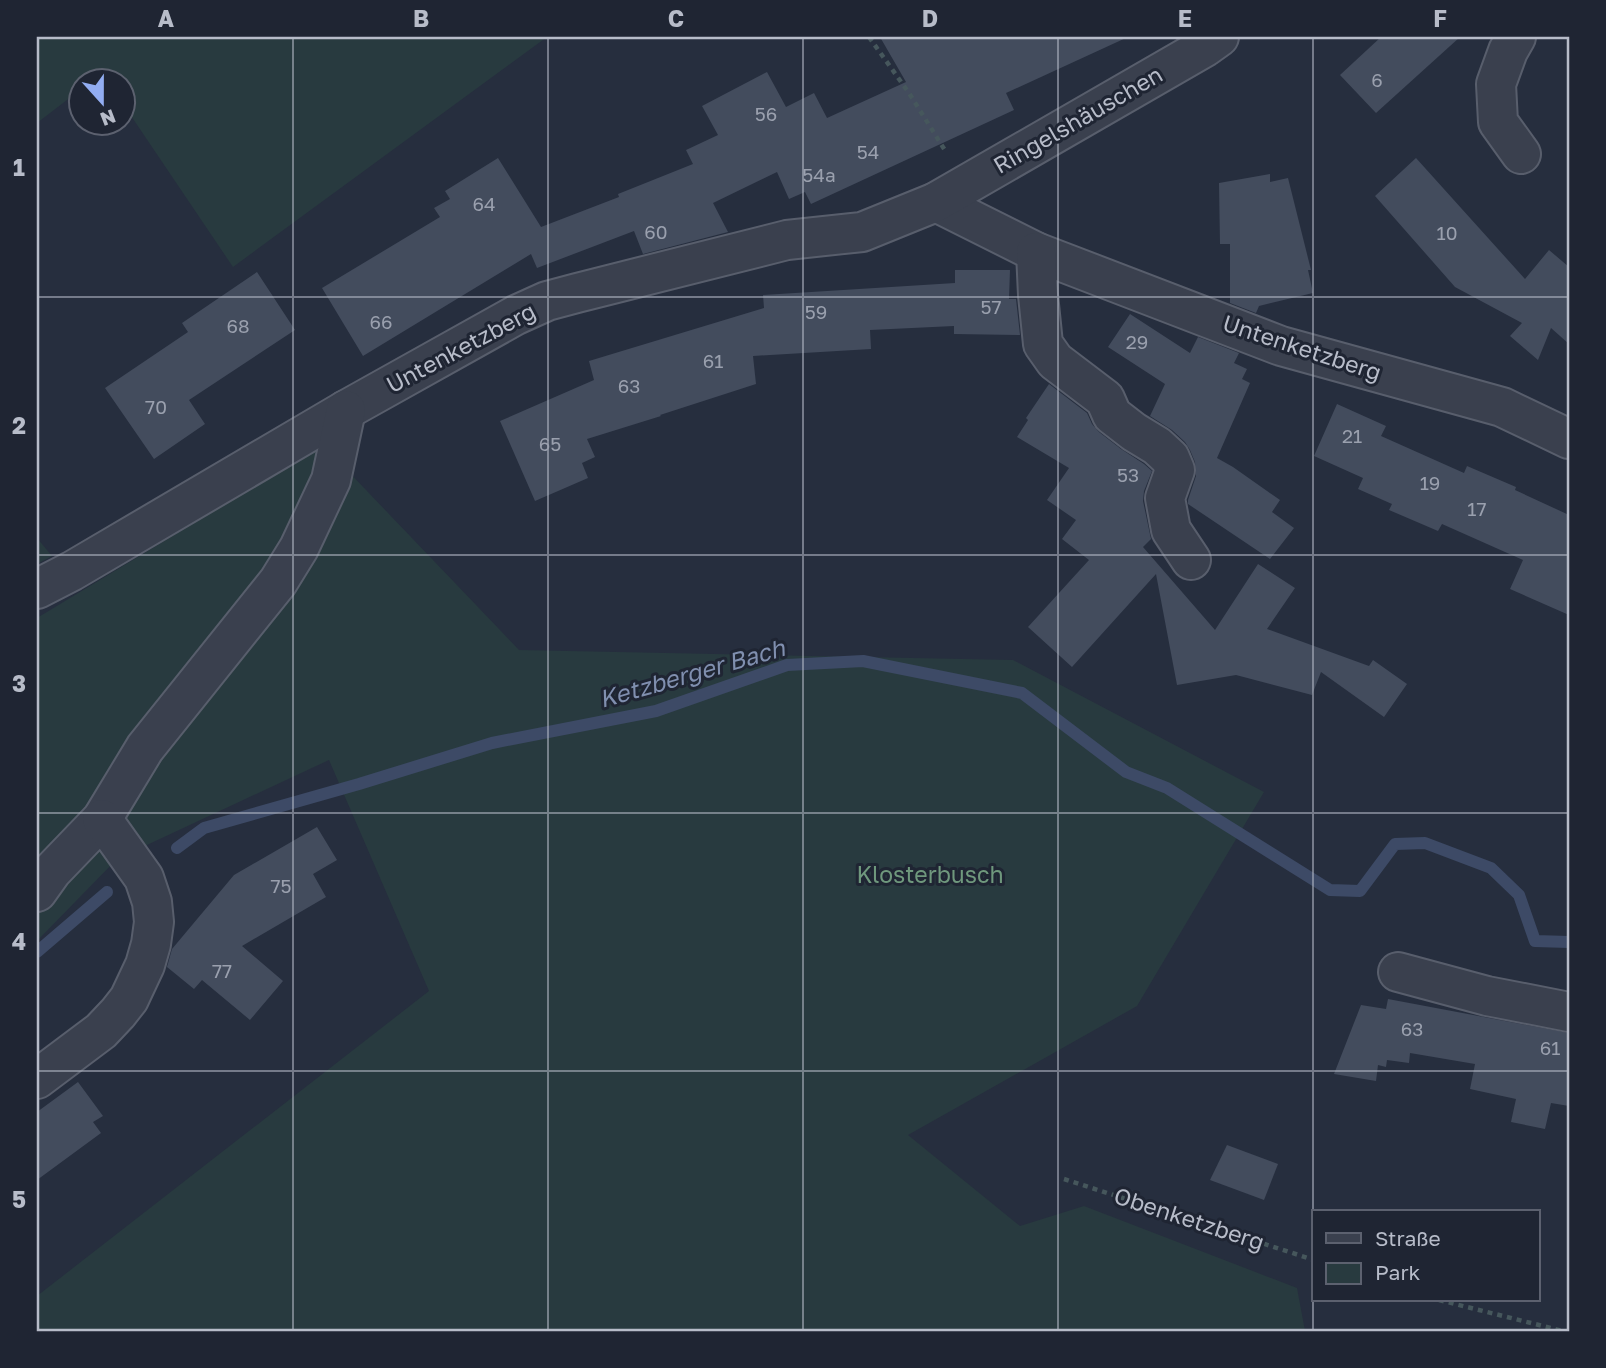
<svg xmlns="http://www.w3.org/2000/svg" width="1606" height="1368" font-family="'Golos Text',sans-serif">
<rect width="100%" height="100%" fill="#262e3e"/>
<g fill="#283a3f">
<path d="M37,37H547L233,267L123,104L122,80H107L102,74L93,80H80V90L37,123Z"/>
<path d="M323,445L519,650L1013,660L1264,792L1137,1006L908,1135L1020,1226L1084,1206L1297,1288L1305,1331H37V1296L429,991L329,760L117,859L37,941V618Z"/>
<path d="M37,538L52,556L37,564Z"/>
</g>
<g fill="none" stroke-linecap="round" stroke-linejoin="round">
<g stroke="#3d4a66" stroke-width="12">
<path d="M177,848L204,828L359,784L492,743L656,711L787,665L863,661L1022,693L1126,772L1167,788L1330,890L1360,891L1395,844L1425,843L1491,868L1519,895L1535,941L1569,942"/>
<path d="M37,952L107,892"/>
</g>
</g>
<g fill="#434c5d">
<path d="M880,37H1128L1006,93L1014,110L811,204L805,192L789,199L777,172L713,203L728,232L643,254L634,231L537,268L531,254L363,356L322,288L440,217L434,208L450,199L445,191L498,158L541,227L619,197L618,194L693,164L686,150L718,135L702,106L767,72L786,107L814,93L827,118L906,82Z"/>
<path d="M1381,37H1460L1376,113L1340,75Z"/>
<path d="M1416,158L1525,279L1549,250L1569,267V344L1551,328L1538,360L1510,336L1522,323L1455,287L1375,196Z"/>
<path d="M1270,174V182L1288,178L1311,270H1308L1313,293L1259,306L1256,313L1230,303V244H1220L1219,183Z"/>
<path d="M955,270H1010L1009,299H1016L1020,335L954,334V326L870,330L871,349L753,356L756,384L660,415L661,416L587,439L595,457L582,463L588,478L535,501L500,421L594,380L589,361L764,308L763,295L955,283Z"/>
<path d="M257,272L295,330L189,400L205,424L154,459L105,388L188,332L182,323Z"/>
<path d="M1130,314L1190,353L1198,337L1239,353L1234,363L1247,369L1242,379L1250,383L1217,458L1233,467L1280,500L1272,512L1294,528L1270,559L1188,504V500L1196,476L1195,462L1190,450L1185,442L1172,430L1150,416L1165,384L1108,347Z"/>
<path d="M1049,384L1087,413L1092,424L1099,432L1121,449L1144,464L1152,471L1144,491L1143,501L1151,539L1143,547L1215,630L1258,564L1295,588L1267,629L1369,666L1373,660L1407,684L1384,717L1321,672L1312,695L1236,675L1177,685L1156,574L1072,667L1028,627L1089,560L1062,539L1076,520L1047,500L1069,468L1017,437L1028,420L1026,418Z"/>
<path d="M1337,404L1386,426L1381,436L1464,473L1467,466L1516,487L1515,490L1569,515V615L1510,589L1523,560L1442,524L1438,531L1389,510L1392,504L1358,489L1363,478L1314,456Z"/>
<path d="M317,827L337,860L313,874L326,897L242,946L283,981L250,1020L202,980L194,989L167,967L172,949L234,875Z"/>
<path d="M1388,999L1569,1033V1106L1551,1103L1545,1129L1511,1122L1516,1099L1470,1089L1475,1064L1410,1053L1409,1063L1387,1060L1386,1067L1378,1065L1376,1081L1334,1074L1361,1005L1386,1009Z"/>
<path d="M78,1082L103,1116L93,1122L101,1133L37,1180V1112Z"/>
<path d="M1227,1145L1278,1164L1264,1200L1210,1180Z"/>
</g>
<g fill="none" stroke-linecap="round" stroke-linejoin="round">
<g stroke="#585e6c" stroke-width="42">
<g id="minor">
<path d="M1516,37L1508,51L1496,84L1498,122L1521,154"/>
<path d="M936,202L1036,252L1281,346L1502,407L1569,439"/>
<path d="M1036,252L1038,295L1043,344L1055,361L1105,399L1112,415L1134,432L1157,446L1170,458L1175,470L1165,498L1171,530L1191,560"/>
<path d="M37,589L72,571L346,410L516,315L547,301L577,293L787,240L862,232L936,202L1205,47L1219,37"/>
<path d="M37,892L52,871L102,819L145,748L278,582L299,548L331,480L346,410"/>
<path d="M1398,972L1487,996L1569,1012"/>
<path d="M37,1079L101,1031L118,1013L129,999L145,965L151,944L154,922L152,902L144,878L102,819"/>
</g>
</g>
<g stroke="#46575c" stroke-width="4.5" stroke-dasharray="5 5" stroke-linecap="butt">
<path d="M869,37L909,93L946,152"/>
<path d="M1064,1179L1314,1260"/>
<path d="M1439,1300L1563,1331"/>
</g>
<use href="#minor" stroke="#3a404e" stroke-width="38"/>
</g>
<path fill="none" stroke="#b7bcc9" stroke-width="2" stroke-opacity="0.55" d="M293,37V1331M548,37V1331M803,37V1331M1058,37V1331M1313,37V1331M37,297H1569M37,555H1569M37,813H1569M37,1071H1569"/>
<g text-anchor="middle" stroke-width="6" stroke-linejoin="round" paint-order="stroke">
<g font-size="19" fill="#9aa0ae">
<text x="1377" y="87">6</text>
<text x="766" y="121">56</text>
<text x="868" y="159">54</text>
<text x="819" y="182">54a</text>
<text x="484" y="211">64</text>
<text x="656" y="239">60</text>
<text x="1447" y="240">10</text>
<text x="991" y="314">57</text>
<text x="816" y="319">59</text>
<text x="381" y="329">66</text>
<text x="238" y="333">68</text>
<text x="1137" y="349">29</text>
<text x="713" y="368">61</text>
<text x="629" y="393">63</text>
<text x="156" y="414">70</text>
<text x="1352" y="443">21</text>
<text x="550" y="451">65</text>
<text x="1128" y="482">53</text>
<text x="1430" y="490">19</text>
<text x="1477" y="516">17</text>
<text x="281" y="893">75</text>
<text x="222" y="978">77</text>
<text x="1412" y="1036">63</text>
<text x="1550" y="1055">61</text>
</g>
<g font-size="23" fill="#b7bcc9" stroke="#1f2533">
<text transform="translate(1078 120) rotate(-30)" y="8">Ringelshäuschen</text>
<text transform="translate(461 348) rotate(-28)" y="8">Untenketzberg</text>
<text transform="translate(1302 348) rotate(18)" y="8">Untenketzberg</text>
<text transform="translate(1189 1219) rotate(18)" y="8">Obenketzberg</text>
</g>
<g font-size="23" fill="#6f987d" stroke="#1f2533">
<text x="930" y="883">Klosterbusch</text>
</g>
<g font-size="24" font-style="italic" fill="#808faf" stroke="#1f2533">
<text transform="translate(692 674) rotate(-16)" y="8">Ketzberger Bach</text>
</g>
</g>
<rect width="1606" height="1368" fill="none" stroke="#1f2533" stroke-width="77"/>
<rect x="1312" y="1210" width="228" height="91" fill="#1f2533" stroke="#5c616f" stroke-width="2"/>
<rect x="1326" y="1233" width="35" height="10" fill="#3a404e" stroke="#5c616f" stroke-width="2"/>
<text x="1375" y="1246" font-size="21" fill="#b7bcc9">Straße</text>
<rect x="1326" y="1263" width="35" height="21" fill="#283a3f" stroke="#5c616f" stroke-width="2"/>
<text x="1375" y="1280" font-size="21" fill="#b7bcc9">Park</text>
<g transform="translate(102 102) rotate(159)"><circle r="33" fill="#1f2533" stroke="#5c616f" stroke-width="2"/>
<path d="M0-5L12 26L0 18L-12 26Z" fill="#92adf2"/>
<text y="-10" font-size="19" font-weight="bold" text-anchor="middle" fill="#b7bcc9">N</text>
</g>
<rect x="38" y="38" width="1530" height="1292" fill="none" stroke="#b7bcc9" stroke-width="2.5"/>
<g font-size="23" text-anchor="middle" font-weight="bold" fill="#b7bcc9">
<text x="166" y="27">A</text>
<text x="421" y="27">B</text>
<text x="676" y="27">C</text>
<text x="930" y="27">D</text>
<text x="1185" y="27">E</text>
<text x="1440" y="27">F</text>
<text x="19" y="176">1</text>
<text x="19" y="434">2</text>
<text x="19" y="692">3</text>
<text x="19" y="950">4</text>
<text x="19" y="1208">5</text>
</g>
</svg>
